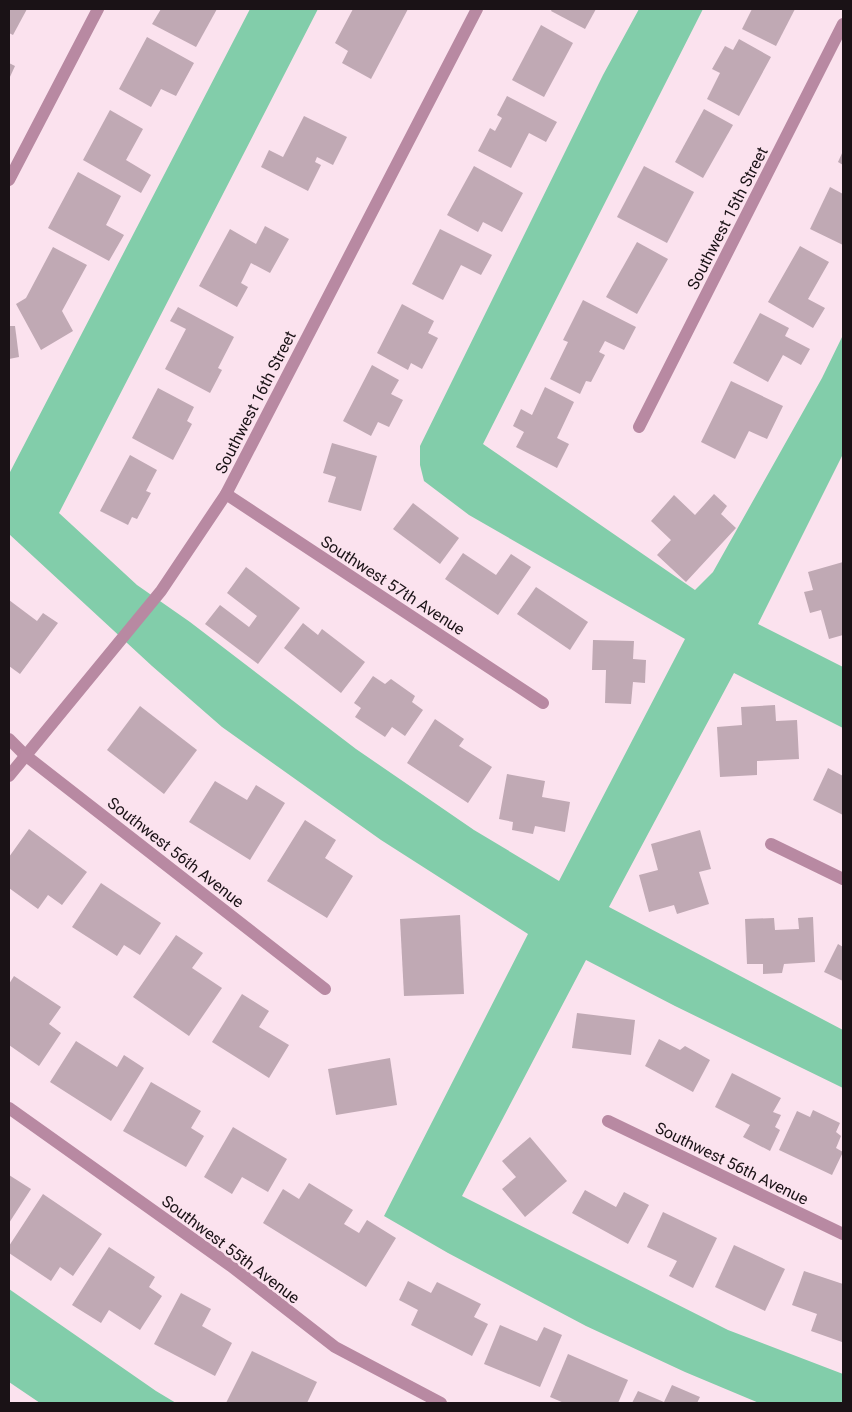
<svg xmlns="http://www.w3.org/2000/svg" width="852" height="1412" font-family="Roboto,sans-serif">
<rect width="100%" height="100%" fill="#fbe2ee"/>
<g fill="#82cdaa">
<path d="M250,9H318L59,513L137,585L190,622L356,749L474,830L559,881L685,639L469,515L424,481L420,465V446L603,75L639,9H703L483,444L695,590L713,572L822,378L843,335V454L758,624L843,667V728L734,673L609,907L843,1030V1088L675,1006L586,960L462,1196L728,1330L843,1374V1403H759L685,1372L586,1326L448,1253L384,1216L528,934L381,840L222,727L152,666L9,534V474Z"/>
<path d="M9,1289L156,1391L176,1403H40L9,1382Z"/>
</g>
<g fill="#c0a9b4">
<path d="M9,9H27L13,35L9,33Z"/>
<path d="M161,9H217L196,47L152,24Z"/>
<path d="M353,9H408L371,79L342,63L348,51L335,43Z"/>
<path d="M552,9H596L585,29L551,11Z"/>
<path d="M752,9H795L776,46L742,29Z"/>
<path d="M541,25L573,43L544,97L512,80Z"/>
<path d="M147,37L194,63L176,96L161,89L151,107L119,89Z"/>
<path d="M739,39L771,57L739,116L707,99L720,73L712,69L725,46L733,50Z"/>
<path d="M9,63L15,66L9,79Z"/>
<path d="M507,96L557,122L546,142L529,133L511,168L478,151L490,128L495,131L502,118L497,115Z"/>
<path d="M704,109L733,125L703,178L675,162Z"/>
<path d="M110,110L143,129L126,160L151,175L141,193L83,160Z"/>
<path d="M304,116L347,137L333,165L317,157L315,162L321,165L308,191L261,167L269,150L283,157Z"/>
<path d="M843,151V165L838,162Z"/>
<path d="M474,166L523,193L502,232L483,222L478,232L447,215Z"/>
<path d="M644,166L694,192L667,243L617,217Z"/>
<path d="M78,172L121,196L106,225L124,235L109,261L48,228Z"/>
<path d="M830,187L843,194V245L810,229Z"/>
<path d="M265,226L289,239L270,273L251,263L241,283L248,287L237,307L199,286L230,229L256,244Z"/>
<path d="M440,229L492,255L481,275L461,265L443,300L412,284Z"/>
<path d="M637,242L668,259L637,314L606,297Z"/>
<path d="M800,246L829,262L808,299L825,308L813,328L768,302Z"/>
<path d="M53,247L87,265L62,311L73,331L41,350L16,304L26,298Z"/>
<path d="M583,300L636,327L624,350L605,341L599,352L605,355L591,382L586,381L580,394L550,379L568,342L563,340Z"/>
<path d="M402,304L434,321L428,333L438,338L422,369L411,363L408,370L377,353Z"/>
<path d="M178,307L234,337L218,368L222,370L210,393L165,369L186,329L170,321Z"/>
<path d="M760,313L789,328L785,336L810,349L801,365L783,355L768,382L733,363Z"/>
<path d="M9,326H15L19,357L9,359Z"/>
<path d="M372,365L399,380L391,394L403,400L389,427L378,422L371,436L343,421Z"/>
<path d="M731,381L783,406L767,439L749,431L735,459L701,442Z"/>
<path d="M545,387L574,402L557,438L569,444L557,468L516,447L524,432L513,426L521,409L532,415Z"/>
<path d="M158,388L194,407L187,421L192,424L173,460L132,438Z"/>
<path d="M332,443L377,456L361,511L328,502L336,477L323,473Z"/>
<path d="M130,455L157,470L146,491L151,493L137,519L132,517L128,525L100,511Z"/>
<path d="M714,494L727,506L721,514L736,528L686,582L657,555L671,540L651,521L674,495L695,515Z"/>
<path d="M413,503L459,538L440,564L393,529Z"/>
<path d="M463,553L496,575L511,554L531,567L498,615L445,579Z"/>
<path d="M843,562V635L829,639L821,610L810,613L804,592L813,590L808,572Z"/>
<path d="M246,567L300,608L258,664L205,624L220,605L249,627L257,616L227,593Z"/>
<path d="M536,587L588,622L570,650L517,614Z"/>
<path d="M9,600L37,621L43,613L58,623L20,674L9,666Z"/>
<path d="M303,623L318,635L322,629L365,662L341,693L284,648Z"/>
<path d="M593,640L634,641L633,659L646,660L645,683L633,682L631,704L605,703L606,670H592Z"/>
<path d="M373,676L385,684L391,679L415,696L412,702L423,710L405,736L392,727L385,737L355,717L361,708L354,703Z"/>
<path d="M775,705L776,721L797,720L799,759L757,761V775L720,777L717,727L742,725L741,707Z"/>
<path d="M140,706L197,750L164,794L107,750Z"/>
<path d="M435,719L464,739L459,746L492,767L468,803L407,763Z"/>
<path d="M828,768L843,776V815L813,800Z"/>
<path d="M507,774L545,781L542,797L570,802L565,832L535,826L533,834L512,830L513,822L499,819Z"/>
<path d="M215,781L247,800L256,785L285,803L250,860L189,822Z"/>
<path d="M305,820L336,840L325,858L353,876L327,918L267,881Z"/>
<path d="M29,829L87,872L62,905L48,895L38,909L9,888V857Z"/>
<path d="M700,830L711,869L699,872L709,904L677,914L674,905L649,912L639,875L658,870L651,844Z"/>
<path d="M101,883L161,923L140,955L124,945L117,956L72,927Z"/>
<path d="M460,915L464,994L404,996L400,919Z"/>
<path d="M813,917L815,962L784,964L782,973L763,974V964H747L745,919L774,918L775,930L799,929L798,918Z"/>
<path d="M176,935L203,953L192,968L222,988L189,1036L133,997Z"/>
<path d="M838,944L843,947V981L824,972Z"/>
<path d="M14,976L61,1007L49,1024L61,1033L39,1066L9,1045V984Z"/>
<path d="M242,994L269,1011L259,1027L289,1045L269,1078L212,1042Z"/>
<path d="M577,1013L635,1020L631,1055L572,1048Z"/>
<path d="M659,1039L680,1050L685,1046L710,1060L693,1092L645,1066Z"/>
<path d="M76,1041L117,1067L124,1055L144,1068L111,1121L50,1082Z"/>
<path d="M390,1058L397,1105L336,1115L328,1069Z"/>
<path d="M732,1073L781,1098L773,1112L781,1115L775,1127L780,1130L770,1151L743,1137L750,1125L715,1107Z"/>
<path d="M151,1082L201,1111L191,1128L204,1136L186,1167L123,1131Z"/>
<path d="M813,1110L840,1123L836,1132L841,1136L836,1148L843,1152L832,1175L779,1150L797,1111L810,1117Z"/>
<path d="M233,1127L287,1159L268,1192L242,1177L232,1194L204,1177Z"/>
<path d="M530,1137L567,1181L525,1217L502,1189L516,1177L502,1161Z"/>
<path d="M9,1175L31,1189L9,1223Z"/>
<path d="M309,1183L353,1210L344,1224L359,1233L367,1220L396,1238L366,1287L263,1223L283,1189L299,1199Z"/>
<path d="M585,1190L616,1207L624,1192L649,1205L628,1244L572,1213Z"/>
<path d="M43,1194L102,1234L73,1276L60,1267L51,1281L9,1253V1246Z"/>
<path d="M663,1212L717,1238L693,1288L669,1276L677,1261L647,1247Z"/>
<path d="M734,1245L785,1269L765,1311L715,1287Z"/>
<path d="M109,1247L155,1277L149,1287L162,1296L140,1330L109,1310L101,1323L72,1305Z"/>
<path d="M804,1271L843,1284L842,1342L811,1331L817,1314L792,1305Z"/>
<path d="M408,1281L431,1293L437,1282L481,1304L474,1317L488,1324L472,1356L411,1325L418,1310L399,1300Z"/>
<path d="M181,1293L211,1309L202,1326L232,1343L215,1376L154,1344Z"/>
<path d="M500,1325L537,1341L544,1327L562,1335L540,1387L484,1364Z"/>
<path d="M252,1351L317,1382L307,1403H226Z"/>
<path d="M568,1354L628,1380L618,1403H564L550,1397Z"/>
<path d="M672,1385L700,1397L697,1403H632L638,1391L664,1402Z"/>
</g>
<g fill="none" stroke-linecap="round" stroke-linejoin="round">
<g stroke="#b889a2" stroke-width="12">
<path d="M9,180L98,9"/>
<path d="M639,427L843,24"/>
<path d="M226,494L543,703"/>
<path d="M9,739L25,755L325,989"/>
<path d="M9,776L161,591L226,494L477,9"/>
<path d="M771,844L843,879"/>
<path d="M9,1108L231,1266L335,1347L441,1403"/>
<path d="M608,1121L843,1234"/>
</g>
</g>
<g text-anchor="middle" stroke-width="5" stroke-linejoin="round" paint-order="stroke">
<g font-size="16" fill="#1a1216" stroke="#fbe2ee">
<text transform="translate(727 218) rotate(-63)" y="6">Southwest 15th Street</text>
<text transform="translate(255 402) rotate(-63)" y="6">Southwest 16th Street</text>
<text transform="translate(393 585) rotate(33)" y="6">Southwest 57th Avenue</text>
<text transform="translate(176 852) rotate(38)" y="6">Southwest 56th Avenue</text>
<text transform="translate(732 1163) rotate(26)" y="6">Southwest 56th Avenue</text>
<text transform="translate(231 1249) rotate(37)" y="6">Southwest 55th Avenue</text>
</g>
</g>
<rect width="852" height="1412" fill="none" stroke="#1a1216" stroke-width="20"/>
</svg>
